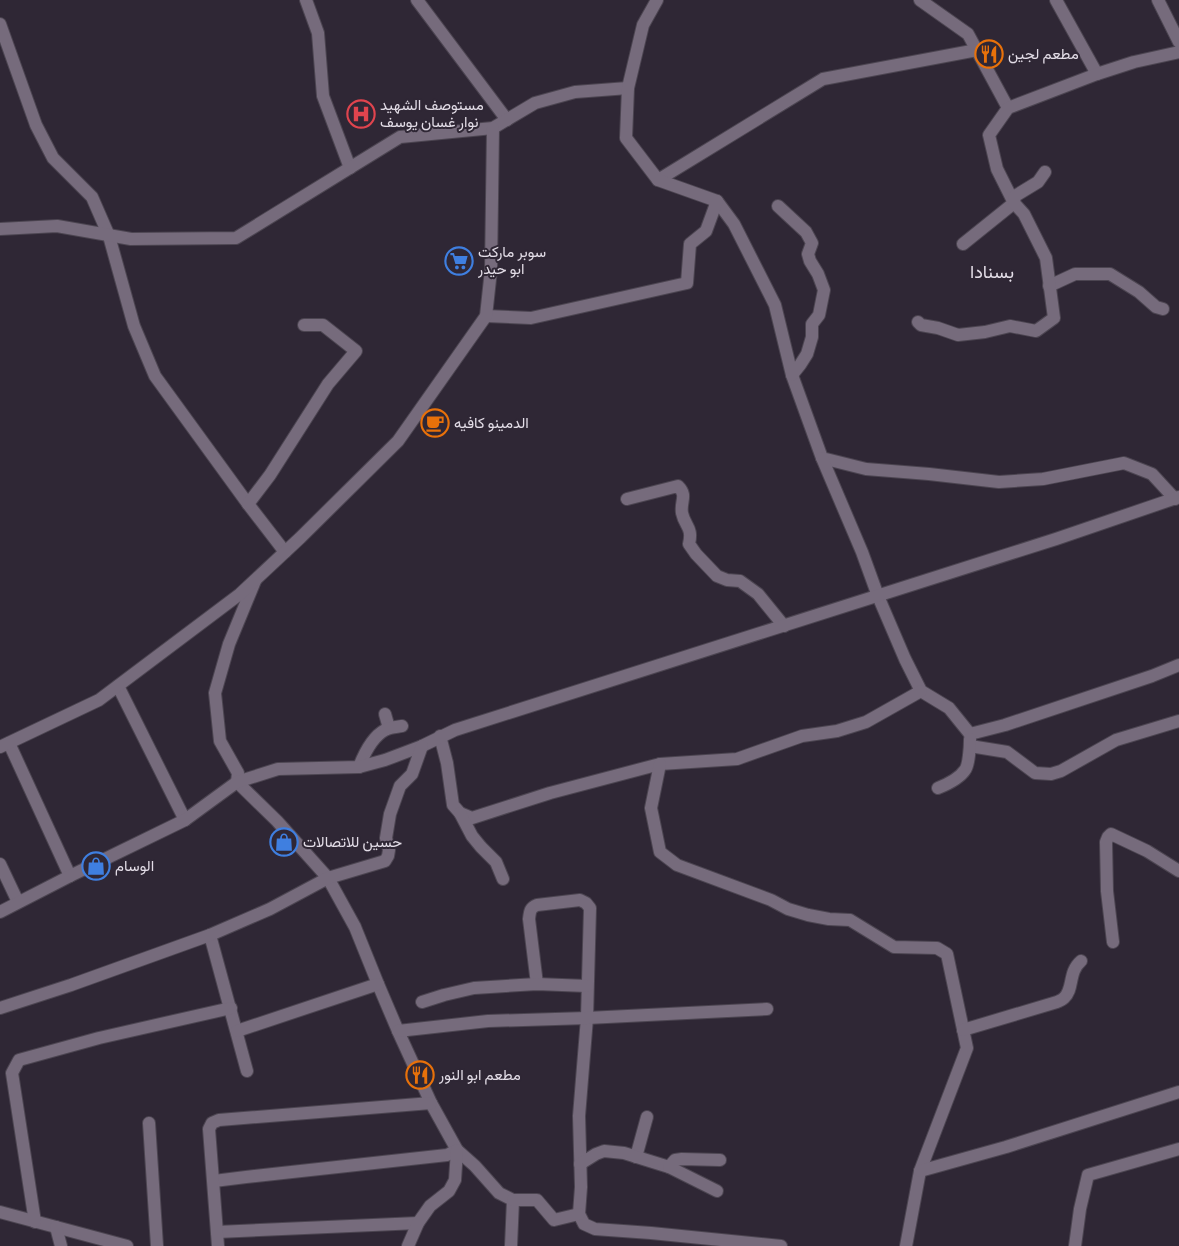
<svg xmlns="http://www.w3.org/2000/svg" width="1179" height="1246" font-family="'PT Sans Narrow',Vazirmatn,sans-serif">
<rect width="100%" height="100%" fill="#2f2735"/>
<g fill="none" stroke-linecap="round" stroke-linejoin="round">
<g stroke="#4c4551" stroke-width="14">
<g id="minor">
<path d="M306,0L318,33L323,96L350,168"/>
<path d="M417,0L507,120"/>
<path d="M920,0L968,34L1008,108"/>
<path d="M1056,0L1097,74"/>
<path d="M1158,0L1179,42"/>
<path d="M0,24L36,125L53,158L92,197L109,236L134,326L155,376L248,504L285,552"/>
<path d="M658,180L823,79L977,50"/>
<path d="M717,201L734,224L775,305L792,375L822,458L866,469L929,474L999,482L1043,479L1124,463L1152,474L1175,499"/>
<path d="M778,206L806,232L812,243L808,254L810,261L818,274L824,290L819,315L812,324V337L807,354L800,365L792,375"/>
<path d="M0,229L57,226L131,239L236,238L400,137L493,128L535,103L575,92L628,88"/>
<path d="M963,244L1014,203L997,169L989,135L1008,108L1097,74L1134,62L1179,52"/>
<path d="M1049,286L1075,274H1110L1139,292L1156,307L1163,309"/>
<path d="M486,316L531,318L687,283L690,244L706,231L717,201L658,180L626,138L628,88L643,25L657,0"/>
<path d="M918,322L921,325L938,328L958,335L985,332L1010,326L1036,331L1054,318L1046,258L1024,214L1014,203L1015,196L1038,182L1045,172"/>
<path d="M822,458L862,552L878,596L905,659L921,691L949,708L970,734L1005,725L1152,676L1179,665"/>
<path d="M627,499L678,486C688,496 680,501 682,513C685,527 693,527 689,544L696,554L717,576L727,580L740,581L758,594L784,626"/>
<path d="M248,504L270,475L328,384L356,351L323,325H304"/>
<path d="M255,581L229,644L215,693L220,741L238,773L237,782L277,821L328,878L355,927L378,984L398,1031L431,1103L457,1150L475,1166L499,1193L513,1200L511,1246"/>
<path d="M118,686L185,820"/>
<path d="M385,714L389,728"/>
<path d="M440,736L447,763L453,805L460,813L472,818L550,793L660,764L737,759L802,736L837,731L866,722L921,691"/>
<path d="M9,743L70,876"/>
<path d="M970,746L1007,752L1035,773L1051,774L1061,771L1116,740L1179,721"/>
<path d="M0,747L99,700L240,594L300,538L398,441L486,316L491,270L493,128"/>
<path d="M660,764L651,808L660,852L677,865L771,900L788,909L808,915L829,919L850,920L894,947L937,948L947,954L967,1048L920,1171L906,1246"/>
<path d="M359,767C364,754 372,737 385,730C390,727 397,727 402,726"/>
<path d="M938,788C948,784 959,779 965,770C969,765 970,746 970,739"/>
<path d="M460,813L472,836L481,847L496,862L503,879"/>
<path d="M0,864L18,902"/>
<path d="M0,912L70,876L185,820L237,782L278,769L359,767L385,760L422,746L455,730L1056,539L1179,497"/>
<path d="M210,935L247,1071"/>
<path d="M1113,942L1107,891L1106,842L1108,837L1111,834L1147,851L1179,871"/>
<path d="M537,984L529,919C530,911 530,908 537,905L580,900L586,903L590,908L587,1018L579,1116L581,1187L579,1214L584,1224L595,1229L651,1233L781,1246"/>
<path d="M422,1002L444,995L474,988L537,984L587,986"/>
<path d="M0,1008L71,985L210,935L270,909L328,878L385,861L388,856L389,850L386,838L390,814L400,786L412,774L422,746"/>
<path d="M963,1030L1057,1002C1059,1001 1062,1000 1064,998C1074,989 1068,972 1081,961"/>
<path d="M237,1031L378,984"/>
<path d="M398,1031L488,1021L587,1018L767,1009"/>
<path d="M149,1123L157,1246"/>
<path d="M636,1157L647,1117"/>
<path d="M580,1164L596,1154L604,1151L624,1153L669,1167L717,1191"/>
<path d="M669,1167L675,1160L682,1159L720,1160"/>
<path d="M920,1171L1006,1147L1179,1092"/>
<path d="M214,1181L246,1177L447,1155L457,1150"/>
<path d="M513,1200H537L554,1220L579,1214"/>
<path d="M0,1212L127,1246"/>
<path d="M35,1222L12,1073L19,1060L99,1038L231,1008"/>
<path d="M56,1227L61,1246"/>
<path d="M217,1232L418,1223"/>
<path d="M218,1246L209,1129L212,1123L219,1120L431,1103"/>
<path d="M408,1246L418,1223L430,1206L449,1191L455,1180L457,1150"/>
<path d="M1075,1246L1080,1209L1088,1175L1179,1149"/>
</g>
</g>
<use href="#minor" stroke="#766b7c" stroke-width="12"/>
</g>
<defs>
<g id="restaurant-ring" transform="scale(1.4375)"><circle r="9.5" fill="#2f2735" stroke="#e8710a" stroke-width="1.5"/><path d="M-5-6h1v4h1v-4h1v4h1v-4h1v5L-1.5 .5V6h-2V.5L-5-1ZM5-6V6H3V1.5H1.5Q1.5-4 5-6Z" fill="#e8710a"/></g>
<g id="hospital-ring" transform="scale(1.4375)"><circle r="9.5" fill="#2f2735" stroke="#e0444e" stroke-width="1.5"/><path d="M-5-5h3v3.5h4V-5h3V5h-3V1.5h-4V5h-3Z" fill="#e0444e"/></g>
<g id="supermarket-ring" transform="scale(1.4375)"><circle r="9.5" fill="#2f2735" stroke="#3f7fe0" stroke-width="1.5"/><path d="M-6-5.5h2.5l.6 2H6L4.5 2H-2.5L-4.4-4H-6ZM-1.5 3.2a1.3 1.3 0 1 0 .1 0ZM3 3.2a1.3 1.3 0 1 0 .1 0Z" fill="#3f7fe0"/></g>
<g id="cafe-ring" transform="scale(1.4375)"><circle r="9.5" fill="#2f2735" stroke="#e8710a" stroke-width="1.5"/><path d="M-5.5-4.5H6V0H3Q3 3.5 0 3.5H-2.5Q-5.5 3.5-5.5 0ZM3-3.2v2h1.7v-2ZM-6 4.5H4V6H-6Z" fill="#e8710a"/></g>
<g id="shop-ring" transform="scale(1.4375)"><circle r="9.5" fill="#2f2735" stroke="#3f7fe0" stroke-width="1.5"/><path d="M-5-2.5h2.3a2.7 3.5 0 0 1 5.4 0H5L5.5 6h-11ZM-1.5-2.5h3a1.5 2.3 0 0 0-3 0Z" fill="#3f7fe0"/></g>
</defs>
<g fill-rule="evenodd">
<use href="#restaurant-ring" x="989" y="54"/>
<use href="#hospital-ring" x="361" y="114"/>
<use href="#supermarket-ring" x="459" y="261"/>
<use href="#cafe-ring" x="435" y="423"/>
<use href="#shop-ring" x="284" y="842"/>
<use href="#shop-ring" x="96" y="866"/>
<use href="#restaurant-ring" x="420" y="1075"/>
</g>
<g text-anchor="middle" stroke-width="4" stroke-linejoin="round" paint-order="stroke">
<g font-size="15" fill="#e3dde7" stroke="#2f2735" text-anchor="start">
<text x="1008" y="59">مطعم لجين</text>
<text x="380" y="110">مستوصف الشهيد<tspan x="380" dy="17">نوار غسان يوسف</tspan></text>
<text x="478" y="257">سوبر ماركت<tspan x="478" dy="17">ابو حيدر</tspan></text>
<text x="454" y="428">الدمينو كافيه</text>
<text x="303" y="847">حسين للاتصالات</text>
<text x="115" y="871">الوسام</text>
<text x="439" y="1080">مطعم ابو النور</text>
</g>
<g font-size="18" fill="#e3dde7" stroke="#2f2735">
<text x="992" y="278">بسنادا</text>
</g>
</g>
</svg>
